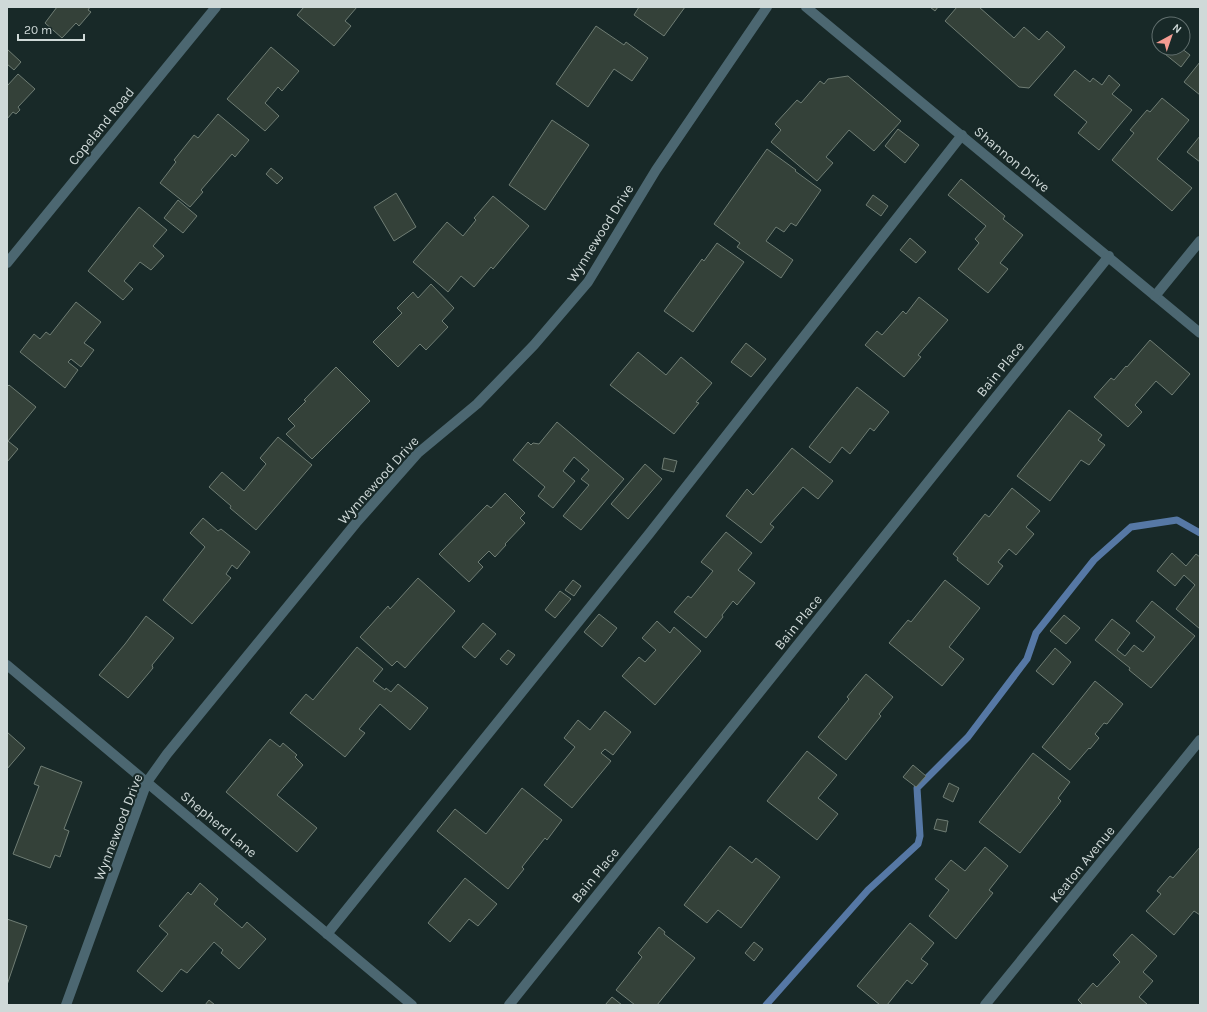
<svg xmlns="http://www.w3.org/2000/svg" width="1207" height="1012" font-family="Karla,sans-serif">
<rect width="100%" height="100%" fill="#182928"/>
<g fill="none" stroke-linecap="round" stroke-linejoin="round">
<path stroke="#5678a5" stroke-width="7" d="M766,1005L868,890L918,844L920,836L917,788L968,737L1027,659L1036,633L1094,560L1131,527L1177,520L1200,533"/>
</g>
<g fill="#344139" stroke="#6f7d74">
<path d="M57,7H90L88,10L91,12L79,26L76,23L62,38L45,23Z"/>
<path d="M304,7H357L345,21L351,26L334,46L297,15Z"/>
<path d="M639,7H685L664,36L634,15Z"/>
<path d="M930,7H938L935,11Z"/>
<path d="M957,7H979L1014,38L1024,27L1039,40L1047,31L1065,47L1029,88L1019,87L945,21Z"/>
<path d="M596,26L624,45L626,42L648,58L632,81L614,69L588,107L556,84Z"/>
<path d="M271,47L299,71L282,91L278,87L265,103L279,116L265,131L227,99Z"/>
<path d="M1162,48H1181L1190,55L1181,67L1160,50Z"/>
<path d="M7,49L21,62L14,70L7,64Z"/>
<path d="M1200,62V95L1184,82Z"/>
<path d="M1075,70L1090,82L1093,78L1102,85L1109,75L1120,85L1112,94L1132,110L1099,150L1078,133L1087,122L1054,95Z"/>
<path d="M18,74L35,89L18,107L20,110L16,114L13,112L7,119V86Z"/>
<path d="M848,76L901,121L874,151L849,130L826,157L833,163L817,181L771,142L781,130L775,124L797,100L801,103L820,81L824,84L828,79Z"/>
<path d="M1162,98L1189,120L1157,159L1192,188L1172,211L1112,160L1134,133L1130,130L1147,110L1150,112Z"/>
<path d="M218,114L249,140L235,157L232,154L201,190L203,192L190,207L160,183L176,162L174,160L194,135L198,138Z"/>
<path d="M552,120L589,145L545,210L509,185Z"/>
<path d="M898,129L919,145L905,163L885,146Z"/>
<path d="M1200,136V162L1187,152Z"/>
<path d="M767,149L796,170L795,171L821,190L796,226L791,223L784,232L776,227L766,241L793,260L781,278L737,247L740,243L714,224Z"/>
<path d="M271,168L283,178L277,184L266,174Z"/>
<path d="M961,179L1005,216L1003,219L1023,235L1000,263L1008,269L988,293L958,269L979,243L975,239L986,226L948,195Z"/>
<path d="M396,193L416,227L394,241L374,207Z"/>
<path d="M873,195L888,206L881,216L866,205Z"/>
<path d="M493,196L529,226L493,269L491,267L474,287L461,276L448,292L413,262L447,222L463,236L476,220L474,218Z"/>
<path d="M178,200L197,216L183,233L164,218Z"/>
<path d="M139,207L167,230L153,246L164,256L151,270L140,262L124,281L133,289L123,300L88,271Z"/>
<path d="M910,238L926,252L916,263L900,250Z"/>
<path d="M717,243L744,262L693,332L664,311L702,259L704,261Z"/>
<path d="M431,284L454,308L442,321L448,327L426,350L420,344L398,367L373,342L402,313L397,308L413,292L418,298Z"/>
<path d="M919,297L948,320L918,355L921,357L904,377L865,345L877,331L882,335L903,311L906,314Z"/>
<path d="M76,302L101,322L84,343L94,350L81,367L71,359L68,362L78,370L65,388L20,352L34,334L40,339L46,332L50,335Z"/>
<path d="M1150,340L1190,374L1172,395L1156,381L1135,405L1142,412L1128,427L1094,397L1111,378L1114,380L1126,366L1127,367Z"/>
<path d="M746,343L766,359L751,377L731,362Z"/>
<path d="M638,352L666,375L681,357L712,383L696,402L699,403L674,434L610,385Z"/>
<path d="M336,367L370,401L312,459L286,434L295,426L288,419L306,401L304,400Z"/>
<path d="M9,385L36,407L8,441L18,449L7,462V387Z"/>
<path d="M857,387L889,412L874,431L870,428L850,454L842,447L830,463L809,447Z"/>
<path d="M1069,410L1102,435L1098,440L1105,445L1089,465L1081,460L1050,501L1017,476Z"/>
<path d="M557,422L624,479L581,530L563,516L589,485L581,479L589,470L574,457L563,471L575,481L553,508L538,496L545,487L513,460L528,442L531,445L533,443L539,444Z"/>
<path d="M278,437L312,465L256,530L230,508L231,506L209,487L222,472L244,491L266,464L260,458Z"/>
<path d="M792,448L833,481L818,499L803,487L770,524L774,527L761,543L726,516L747,489L753,495Z"/>
<path d="M664,458L677,461L674,472L662,469Z"/>
<path d="M645,464L662,479L628,519L611,504Z"/>
<path d="M1012,488L1040,511L1026,527L1034,534L1016,555L1009,549L998,562L1003,566L988,585L957,560L958,558L953,554L985,514L989,517Z"/>
<path d="M505,493L525,513L520,518L525,523L505,544L506,545L495,557L489,551L478,562L483,567L469,582L439,554L487,505L491,508Z"/>
<path d="M203,518L218,531L221,529L250,552L237,569L232,565L226,574L231,578L192,624L163,600L205,547L190,533Z"/>
<path d="M726,532L752,553L738,570L755,583L737,605L733,601L722,615L723,617L706,638L674,612L688,596L691,598L713,571L701,562Z"/>
<path d="M1172,553L1186,566L1196,554L1200,557V629L1176,609L1195,585L1184,575L1175,586L1157,571Z"/>
<path d="M418,578L455,611L405,668L397,661L392,666L360,637L388,606L390,609Z"/>
<path d="M573,580L581,586L574,596L565,590Z"/>
<path d="M945,580L980,608L949,647L964,659L942,686L889,643L908,620L911,622Z"/>
<path d="M560,591L571,599L555,618L545,610Z"/>
<path d="M1152,601L1195,636L1151,688L1129,670L1130,668L1095,640L1112,619L1130,633L1117,650L1125,656L1134,645L1143,652L1155,637L1136,621Z"/>
<path d="M599,614L617,628L602,647L584,632Z"/>
<path d="M1064,615L1080,628L1066,644L1050,631Z"/>
<path d="M146,616L174,638L152,665L153,668L128,698L99,675L125,644Z"/>
<path d="M657,621L670,633L674,627L701,651L655,705L622,676L639,657L645,662L656,650L642,638Z"/>
<path d="M483,623L496,634L475,658L462,647Z"/>
<path d="M357,647L383,669L373,681L385,690L386,688L391,692L398,684L428,708L410,730L380,704L359,729L365,733L345,757L290,713L306,694L313,700Z"/>
<path d="M1055,648L1071,662L1053,685L1036,671Z"/>
<path d="M508,650L515,655L507,665L500,659Z"/>
<path d="M866,674L893,697L879,714L881,716L846,760L818,737L849,699L847,697Z"/>
<path d="M1095,681L1123,704L1107,724L1104,723L1095,734L1099,738L1090,749L1089,748L1070,770L1042,747Z"/>
<path d="M605,711L631,732L613,755L605,749L601,753L611,761L572,808L544,785L575,747L564,738L578,720L590,730Z"/>
<path d="M7,732L25,748L7,769Z"/>
<path d="M270,739L280,747L283,743L297,755L295,757L303,765L277,795L317,828L297,852L226,792Z"/>
<path d="M807,751L837,775L818,798L838,814L817,840L767,801Z"/>
<path d="M1033,753L1070,782L1058,798L1061,801L1020,853L979,822Z"/>
<path d="M913,765L926,776L916,787L903,777Z"/>
<path d="M41,766L82,782L64,829L69,831L60,857L55,855L50,868L13,854L39,786L34,784Z"/>
<path d="M949,783L959,788L953,802L943,797Z"/>
<path d="M522,788L562,820L547,840L545,838L522,867L524,869L508,889L437,831L455,809L486,834Z"/>
<path d="M937,819L948,821L946,832L934,829Z"/>
<path d="M730,846L752,863L756,858L780,877L741,928L718,910L707,923L684,905Z"/>
<path d="M985,847L1008,866L989,890L993,893L956,939L929,916L949,890L935,879L951,860L965,871Z"/>
<path d="M1200,847V915L1194,911L1174,935L1146,911L1161,894L1157,891L1170,876L1173,878Z"/>
<path d="M465,878L497,904L478,926L469,919L450,942L428,923Z"/>
<path d="M200,883L218,899L214,904L242,928L247,922L266,939L239,969L221,953L223,950L214,942L187,973L181,969L162,992L137,971L168,934L159,926L188,892L191,895Z"/>
<path d="M7,919L27,926L7,985Z"/>
<path d="M910,923L934,943L921,959L928,964L912,984L907,980L887,1005H880L857,986Z"/>
<path d="M659,927L665,932L664,934L695,958L657,1005H635L616,990L642,957L638,953Z"/>
<path d="M1132,934L1157,956L1143,972L1153,981L1139,997L1148,1005H1083L1078,1000L1093,983L1097,987L1120,962L1113,955Z"/>
<path d="M754,942L763,949L754,961L745,953Z"/>
<path d="M612,997L622,1005H605Z"/>
<path d="M209,1000L215,1005H205Z"/>
</g>
<g fill="none" stroke-linecap="round" stroke-linejoin="round">
<g stroke="#4c6771" stroke-width="10">
<path d="M806,7L1200,333"/>
<path d="M7,263L216,7"/>
<path d="M1155,296L1200,241"/>
<path d="M7,665L412,1005"/>
<path d="M327,934L649,534L962,135"/>
<path d="M66,1005L147,782L167,754L356,523L418,453L477,404L534,345L588,282L656,170L767,7"/>
<path d="M509,1005L1109,256"/>
<path d="M985,1005L1200,740"/>
</g>
</g>
<g text-anchor="middle" stroke-width="4" stroke-linejoin="round" paint-order="stroke">
<g font-size="14" fill="#cfd9d8" stroke="#182928">
<text transform="translate(101 126) rotate(-51)" y="5">Copeland Road</text>
<text transform="translate(1012 159) rotate(40)" y="5">Shannon Drive</text>
<text transform="translate(600 233) rotate(-58)" y="5">Wynnewood Drive</text>
<text transform="translate(1000 369) rotate(-51)" y="5">Bain Place</text>
<text transform="translate(378 480) rotate(-48)" y="5">Wynnewood Drive</text>
<text transform="translate(798 622) rotate(-51)" y="5">Bain Place</text>
<text transform="translate(219 824) rotate(40)" y="5">Shepherd Lane</text>
<text transform="translate(118 827) rotate(-69)" y="5">Wynnewood Drive</text>
<text transform="translate(1082 864) rotate(-51)" y="5">Keaton Avenue</text>
<text transform="translate(595 875) rotate(-51)" y="5">Bain Place</text>
</g>
</g>
<rect width="1207" height="1012" fill="none" stroke="#cfd9d8" stroke-width="16"/>
<g transform="translate(1171 36) rotate(40)"><circle r="19" fill="#182928" stroke="#616f6e"/>
<path d="M0-3L7 15L0 10L-7 15Z" fill="#f59c92"/>
<text y="-6" font-size="11" font-weight="bold" text-anchor="middle" fill="#cfd9d8">N</text>
</g>
<path d="M18 34v6h66v-6" fill="none" stroke="#cfd9d8" stroke-width="2"/>
<text x="24" y="34" font-size="12" fill="#cfd9d8" stroke="#182928" stroke-width="3" paint-order="stroke">20 m</text>
</svg>
